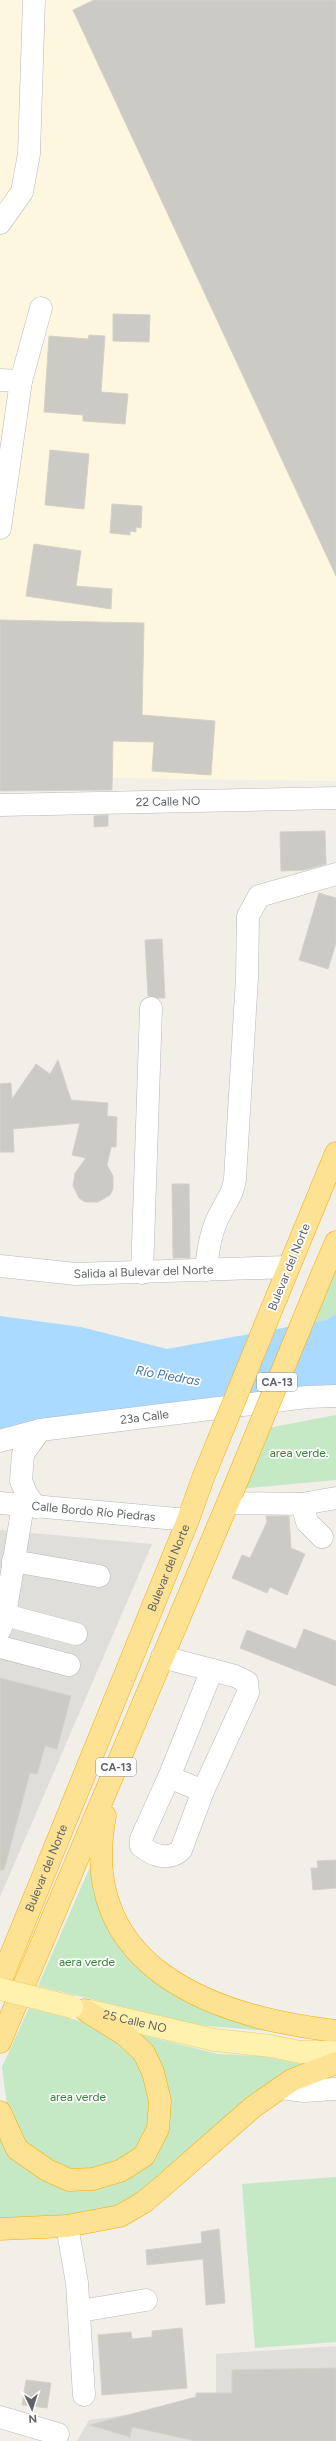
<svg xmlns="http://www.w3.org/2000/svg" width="336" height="2441" font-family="Figtree,sans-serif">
<rect width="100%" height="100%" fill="#f1efe8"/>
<path fill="#fef7e0" d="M0,0H336V781L115,778L0,781Z"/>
<g fill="#e0deda">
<path d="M0,1530L152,1544L0,1897Z"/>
<path d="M336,2346V2441H77L89,2420L216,2403V2354Z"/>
</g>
<g fill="#c5e8c5">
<path d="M336,1259V1314L327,1320L309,1323Z"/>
<path d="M336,1415V1480L239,1489L268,1428Z"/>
<path d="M93,1860L97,1896L117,1942L151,1978L187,2000L280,2032L197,2025L38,1986Z"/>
<path d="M29,2008L96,2025L139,2058L147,2080L151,2125L139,2150L116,2164L75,2172L61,2168L24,2144L8,2113L2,2067Z"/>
<path d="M134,2033L218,2054L261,2056L306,2065L140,2195L111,2211L0,2222V2128L93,2187L165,2128Z"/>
<path d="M336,2177V2342L255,2348L242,2184Z"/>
</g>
<path fill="#aadaff" d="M336,1314V1386L0,1429V1316L81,1327L167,1349L326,1320Z"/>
<g fill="#cccac5" stroke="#d6d1c6">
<path d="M94,0H336V576L73,10Z"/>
<path d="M113,314L150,315L149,342L113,341Z"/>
<path d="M89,335L105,336L101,392L128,394L125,424L83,421V415L44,412L49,336L88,339Z"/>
<path d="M50,450L89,454L84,509L45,505Z"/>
<path d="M112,504L142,506L141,528L136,527V532L130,531V535L110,533Z"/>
<path d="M34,544L81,551L76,586L112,589L111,609L26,596Z"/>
<path d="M0,620L144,623L142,715L215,721L211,775L152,771L154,742L113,741L112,790L0,791Z"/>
<path d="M108,815V826L94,827V816Z"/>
<path d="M325,831L326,864L304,870L281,871L280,832Z"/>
<path d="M319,893L336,898V943L328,969L299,960Z"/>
<path d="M162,939L165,998H159L148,996L145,940Z"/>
<path d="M58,1060L71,1100L108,1103L107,1116L117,1117L116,1147H111L107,1165L113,1176V1189L110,1195L98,1202H85L79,1198L73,1186L75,1173L86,1158L72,1155L80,1123L13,1129L14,1152H0V1084L11,1083L12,1099L36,1064L50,1074Z"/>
<path d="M172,1184H189L190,1258H173Z"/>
<path d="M266,1516H289L291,1548L305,1554L287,1595L270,1587L267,1593L232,1578L242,1555L250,1558L267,1522Z"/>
<path d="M304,1629L336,1641V1686L240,1648L247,1630L296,1649Z"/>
<path d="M0,1678L71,1696L57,1749L45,1746L37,1774L30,1773L4,1870H0Z"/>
<path d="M336,1860V1888L313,1890L311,1868H318L317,1861Z"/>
<path d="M219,2229L225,2303L206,2305L203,2259L147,2265L146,2250L202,2243L201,2232Z"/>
<path d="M182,2328L187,2388L102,2395L98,2335L131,2332L132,2339L152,2337V2331Z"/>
<path d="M336,2368V2441H196L132,2427L130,2437L90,2425L196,2397V2393H232V2370Z"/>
<path d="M26,2380L51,2383L47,2408L22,2405Z"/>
</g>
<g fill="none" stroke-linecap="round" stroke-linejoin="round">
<g stroke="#b5b8bc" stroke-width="23">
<g id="minor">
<path d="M0,223L22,192L29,154L34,0"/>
<path d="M0,380L21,381L0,528"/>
<path d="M21,381L41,308"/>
<path id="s1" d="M0,805L336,798"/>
<path id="s2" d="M0,1266L76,1274L288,1267"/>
<path d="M206,1270C208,1249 211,1229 222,1210C229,1196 232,1196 235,1179L247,977L248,916L259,896L336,874"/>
<path d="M142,1273L151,1008"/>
<path d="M0,1441L40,1430"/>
<path id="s3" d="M0,1503L188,1520"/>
<path d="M228,1503L302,1504L336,1498"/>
<path d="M302,1504L307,1522L322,1537"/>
<path id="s4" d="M36,1507L27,1495L21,1481L23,1454L40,1430L307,1397L336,1396"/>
<path d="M13,1561L99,1576"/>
<path d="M5,1615L76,1634"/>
<path d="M0,1630L5,1615L23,1505"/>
<path d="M0,1647L69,1665"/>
<path d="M162,1657L212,1670"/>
<path d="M212,1670L235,1676L247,1682L248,1693L203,1791L181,1850C169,1861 153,1856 141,1846V1839L169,1777Z"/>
<path d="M169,1777L203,1791"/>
<path d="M281,2088L304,2091L336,2089"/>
<path d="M67,2226L77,2283L84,2395"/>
<path d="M80,2311L146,2300"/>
<path d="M0,2417L58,2434"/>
</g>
</g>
<g stroke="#f2c960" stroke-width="23">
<g id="major">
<path id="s5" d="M90,2011L215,2040L271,2046L300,2052H336"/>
</g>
</g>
<g stroke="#f9ab00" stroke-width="23">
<g id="highway">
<path d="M323,1272L336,1242"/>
<path d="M277,1296L336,1153"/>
<path d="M105,1816C76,1967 213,2017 336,2031"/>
<path id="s6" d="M0,1982L188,1520L203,1478"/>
<path d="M0,2042L232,1493"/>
<path d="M0,2112L17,2149L47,2170L69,2180L93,2179L120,2171L144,2156L158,2129L160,2101L153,2072L144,2053L125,2035L85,2010"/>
<path d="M0,2229L67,2226L120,2216L144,2202L163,2186L253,2107L292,2080L336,2063"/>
</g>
</g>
<use href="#minor" stroke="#fff" stroke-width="22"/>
<use href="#major" stroke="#fff2af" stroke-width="22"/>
<use href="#highway" stroke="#fde293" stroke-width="22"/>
<g stroke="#f2c960" stroke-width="23" stroke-linecap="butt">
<path id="major-bridge" d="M0,1989L72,2007"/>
</g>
<g stroke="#f9ab00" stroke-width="23" stroke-linecap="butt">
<g id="highway-bridge">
<path d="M203,1478L277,1296"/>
<path d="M232,1493L323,1272"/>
</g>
</g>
<use href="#major-bridge" stroke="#fff2af" stroke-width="22"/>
<use href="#highway-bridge" stroke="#fde293" stroke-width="22"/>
</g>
<g text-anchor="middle" stroke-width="3.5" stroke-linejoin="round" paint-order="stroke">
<g fill="#fff" stroke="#8f9295" stroke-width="1">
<rect x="257" y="1373" width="40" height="18" rx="3"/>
<rect x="96" y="1758" width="40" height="18" rx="3"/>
</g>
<g font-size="11" font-weight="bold" fill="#5f6368">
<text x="277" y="1386">CA-13</text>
<text x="116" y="1771">CA-13</text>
</g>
<g font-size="12" fill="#5f6368" stroke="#fff">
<text dy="4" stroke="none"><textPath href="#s1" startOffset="168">22 Calle NO</textPath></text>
<text transform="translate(289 1267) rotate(-68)" y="4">Bulevar del Norte</text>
<text dy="4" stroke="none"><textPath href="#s2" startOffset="144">Salida al Bulevar del Norte</textPath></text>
<text dy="4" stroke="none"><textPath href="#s4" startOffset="192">23a Calle</textPath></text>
<text dy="4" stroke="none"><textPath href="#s3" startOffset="94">Calle Bordo Río Piedras</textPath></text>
<text dy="4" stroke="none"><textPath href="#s6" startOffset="447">Bulevar del Norte</textPath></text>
<text dy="4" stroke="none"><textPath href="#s6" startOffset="123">Bulevar del Norte</textPath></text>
<text dy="4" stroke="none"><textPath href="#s5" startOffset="46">25 Calle NO</textPath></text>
</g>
<g font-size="12" fill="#348238" stroke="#fff">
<text x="299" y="1457">area verde.</text>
<text x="87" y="1966">aera verde</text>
<text x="78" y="2101">area verde</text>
</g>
<g font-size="13" font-style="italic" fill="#4174aa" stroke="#fff">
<text transform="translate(168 1375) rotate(10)" y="5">Río Piedras</text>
</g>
</g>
<g transform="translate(32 2409) rotate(176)" stroke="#ffffff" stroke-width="3" paint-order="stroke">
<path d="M0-3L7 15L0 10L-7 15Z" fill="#5f6368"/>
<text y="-6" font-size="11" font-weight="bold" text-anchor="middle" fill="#5f6368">N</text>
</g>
</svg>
